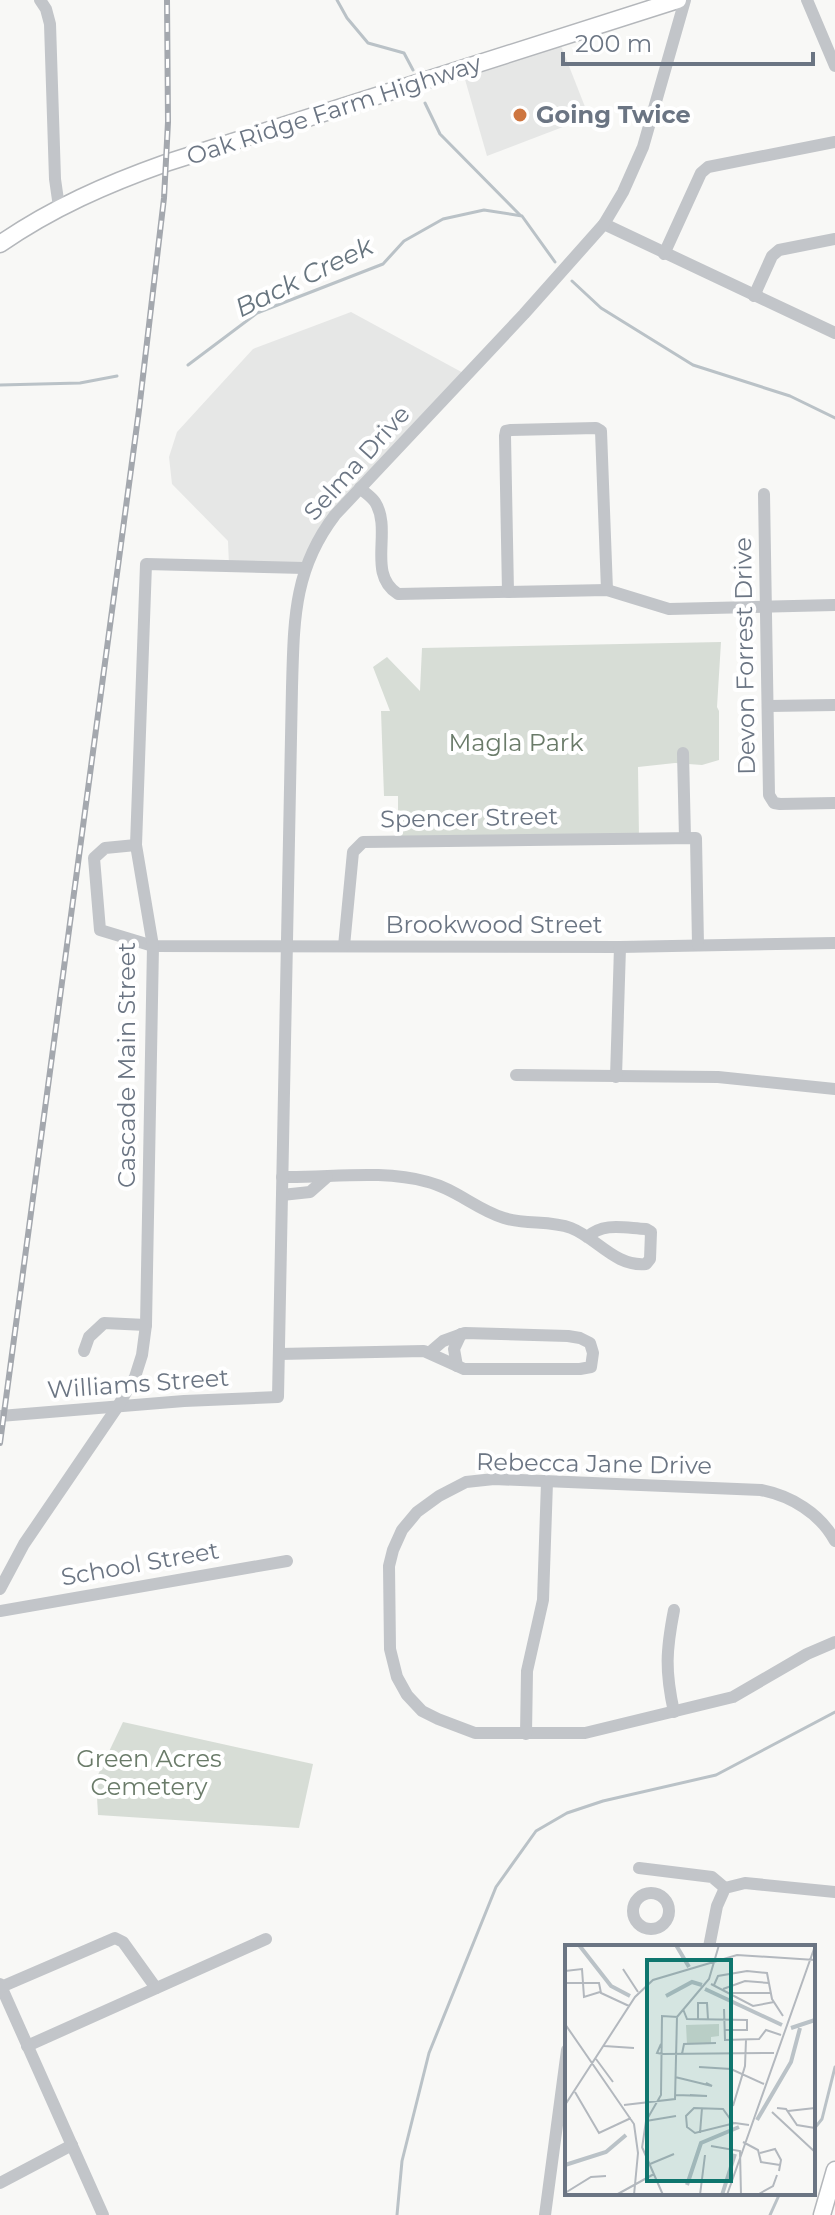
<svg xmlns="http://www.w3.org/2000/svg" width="835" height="2215" font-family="Montserrat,sans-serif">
<rect width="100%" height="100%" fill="#f8f8f6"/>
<g fill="#e6e7e6">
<path d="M558,38L589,117L487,156L462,69Z"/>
<path d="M351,312L467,375L335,515L304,568L229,566L228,541L172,484L169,457L177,432L253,349Z"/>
</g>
<g fill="#d7ddd6">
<path d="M721,642L717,707L719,711V760L702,765L675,763L638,767L639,838L398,842V796H384L381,711H390L373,667L387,657L420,691L422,648Z"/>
<path d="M123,1722L313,1764L299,1828L98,1815L96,1779Z"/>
</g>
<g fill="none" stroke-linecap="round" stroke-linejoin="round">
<g stroke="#bac2c7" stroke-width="3">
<path d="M337,0L347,18L368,43L404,53L413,70"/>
<path d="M425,103L440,134L520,215"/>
<path d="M572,281L601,308L693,365L790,396L835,418"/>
<path d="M188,365L257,313L383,264L404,241L443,219L484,210L522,216L555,262"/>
<path d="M0,385L80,383L117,376"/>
<path d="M813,2130L822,2119L835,2067"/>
<path d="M397,2215L402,2161L429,2053L496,1887L536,1831L567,1813L603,1801L716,1775L835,1712"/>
<path d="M770,2215L780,2193"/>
</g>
<g stroke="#b4b7bb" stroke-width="19">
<g id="major">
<path d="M0,244C52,208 107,184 166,163L678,0"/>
<path d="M822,2215L835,2170"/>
</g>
</g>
<g stroke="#c2c5c9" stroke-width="12">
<path d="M40,0L46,9L50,24L55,179L59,207"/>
<path d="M807,0L835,66"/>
<path d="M604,224L835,333"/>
<path d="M664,254L701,173L708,167L835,142"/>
<path d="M754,296L772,256L779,250L835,239"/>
<path d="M360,488C365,493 371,496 375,502C393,530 366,574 398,594L607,590L669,609L835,605"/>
<path d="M764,494L769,795L774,803L780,804L835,803"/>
<path d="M508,592L505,436L506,431L511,430L596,428L601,431L607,590"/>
<path d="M769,706L835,705"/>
<path d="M683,753L685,838"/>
<path d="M136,845L105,848L94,858L100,930L153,946L620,947L835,943"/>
<path d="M344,946L353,852L363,842L696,838L698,945"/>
<path d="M516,1075L718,1077L835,1089"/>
<path d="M616,1077L620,947"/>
<path d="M282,1177C330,1178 381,1169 428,1182C456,1189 477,1210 504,1218C526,1225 550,1220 571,1228C597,1238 615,1267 646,1264L650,1259L651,1232L646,1229C624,1228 604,1222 587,1237"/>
<path d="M282,1195L310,1192L327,1177"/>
<path d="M84,1351L89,1337L104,1323L146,1325"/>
<path d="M279,1354L424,1351L464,1369H580L591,1367L593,1353L590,1343L580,1338L568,1336L465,1333L443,1341L429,1353"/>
<path d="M457,1366L454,1349L461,1334"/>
<path d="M0,1416L184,1401L278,1397L292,687C294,621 293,570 335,515L524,314L604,224L623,192L643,147L685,0"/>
<path d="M835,1541C820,1513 791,1496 761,1490L494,1479L466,1482L439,1496L417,1512L402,1530L393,1550L389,1566L390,1649L397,1677L407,1695L422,1711L438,1719L475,1733H585L733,1697L807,1654L835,1642"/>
<path d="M0,1589L24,1544L118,1406L135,1377L142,1355L146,1325L153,946L136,845L146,564L304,568"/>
<path d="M674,1610C666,1651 665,1671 674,1712"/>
<path d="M0,1611L287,1561"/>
<path d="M526,1734L527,1671L543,1600L547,1482"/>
<path d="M639,1868L712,1877L725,1888"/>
<circle cx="651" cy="1911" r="18"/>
<path d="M709,1947L717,1906L725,1888L745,1883L835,1892"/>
<path d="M0,1984L103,2215"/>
<path d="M1,1987L115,1938L123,1942L156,1988"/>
<path d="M27,2046L266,1939"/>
<path d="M0,2183L72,2145"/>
<path d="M545,2215L567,2050"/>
</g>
<use href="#major" stroke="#fff" stroke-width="16"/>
<g stroke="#a4a8ae" stroke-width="6">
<path id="rail" d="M0,1443L139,410L164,198L168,122L167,0"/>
</g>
<use href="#rail" stroke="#fff" stroke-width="3" stroke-dasharray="9" stroke-linecap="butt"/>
</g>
<circle fill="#ce7640" stroke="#fff" stroke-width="3" cx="520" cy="115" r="8"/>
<g text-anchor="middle" stroke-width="8" stroke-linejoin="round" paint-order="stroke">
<g font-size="24" fill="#6b7583" stroke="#fff">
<text transform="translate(334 110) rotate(-18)" y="8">Oak Ridge Farm Highway</text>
<text transform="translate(357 463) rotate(-48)" y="8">Selma Drive</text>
<text transform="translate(745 656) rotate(-91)" y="8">Devon Forrest Drive</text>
<text transform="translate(469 818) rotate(-1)" y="8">Spencer Street</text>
<text x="494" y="933">Brookwood Street</text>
<text transform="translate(127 1065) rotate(-90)" y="8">Cascade Main Street</text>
<text transform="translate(138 1384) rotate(-4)" y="8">Williams Street</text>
<text transform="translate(594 1464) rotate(1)" y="8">Rebecca Jane Drive</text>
<text transform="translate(140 1564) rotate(-10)" y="8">School Street</text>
</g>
<g font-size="24" font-weight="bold" fill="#6b7583" stroke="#fff" text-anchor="start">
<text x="536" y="123">Going Twice</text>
</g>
<g font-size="24" fill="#6a7b69" stroke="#fff">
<text x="516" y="751">Magla Park</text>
<text x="149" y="1767">Green Acres<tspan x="149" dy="28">Cemetery</tspan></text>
</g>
<g font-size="26" font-style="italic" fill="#67757f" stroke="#fff">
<text transform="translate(304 277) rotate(-26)" y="9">Back Creek</text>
</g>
</g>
<g transform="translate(565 1945)">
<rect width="250" height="250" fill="#f8f8f6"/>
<path d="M154,79V91L146,92V99H122L121,80Z" fill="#d7ddd6"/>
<path fill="none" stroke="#bac2c7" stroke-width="4" d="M14,0L46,41L65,51M111,0L124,22M140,44L217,80M101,51L127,37L137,40M226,83L250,75M192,175L226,117L235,83M0,220L41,207L61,190M122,240L136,198L174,182M157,250L170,209"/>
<path fill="none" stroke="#b3b8be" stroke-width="2" d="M58,24L73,47M0,26L17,24L19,52L35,47M0,38H34L36,48L64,61M146,39L188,61L209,57M149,40L153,31L182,26L202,28L207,54L218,71M158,44L180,36L204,38M167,48H206M118,64L122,74L182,75V85H159M159,64L160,95L194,94L201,85L216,90M133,74V58H142L143,74M0,79L69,179L73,208L69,250M96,99L92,108L98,109L209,108M39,101L69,103M117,109L119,99L151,98M31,114L48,137M134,122L166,124L199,139M110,132L147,141L141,138M10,147L34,188L66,173M110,150L142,151L125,150M0,160L70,52L88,35L172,10L250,15M59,160L110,154L112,72L144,34L154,0M168,161L180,121L181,95M212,163L221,164L232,180L250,183M223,166L250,163M207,167L250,207M81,176L111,171M168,178L158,164L129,163L121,171L122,182L130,188L170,178L184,180M135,188L137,163M178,197L193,205L196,217L215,220M146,201L175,206L176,250M77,202L98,250M77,203L81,176L96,150L97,71L113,72M195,208L210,204L216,215L214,226M85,219L109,209M0,248L26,232L41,231M51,250L89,229M135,250L140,210M162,250L250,1M192,250L208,241L212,230"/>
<path fill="#0f766e" fill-opacity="0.15" stroke="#0f766e" stroke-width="4" d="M82,15H166V236H82Z"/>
<rect width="250" height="250" fill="none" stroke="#6b7583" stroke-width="4"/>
</g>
<path d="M563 52v12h250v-12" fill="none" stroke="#6b7583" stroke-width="4"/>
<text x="575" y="52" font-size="24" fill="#6b7583" stroke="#ffffff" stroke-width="6" paint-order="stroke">200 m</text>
</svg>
